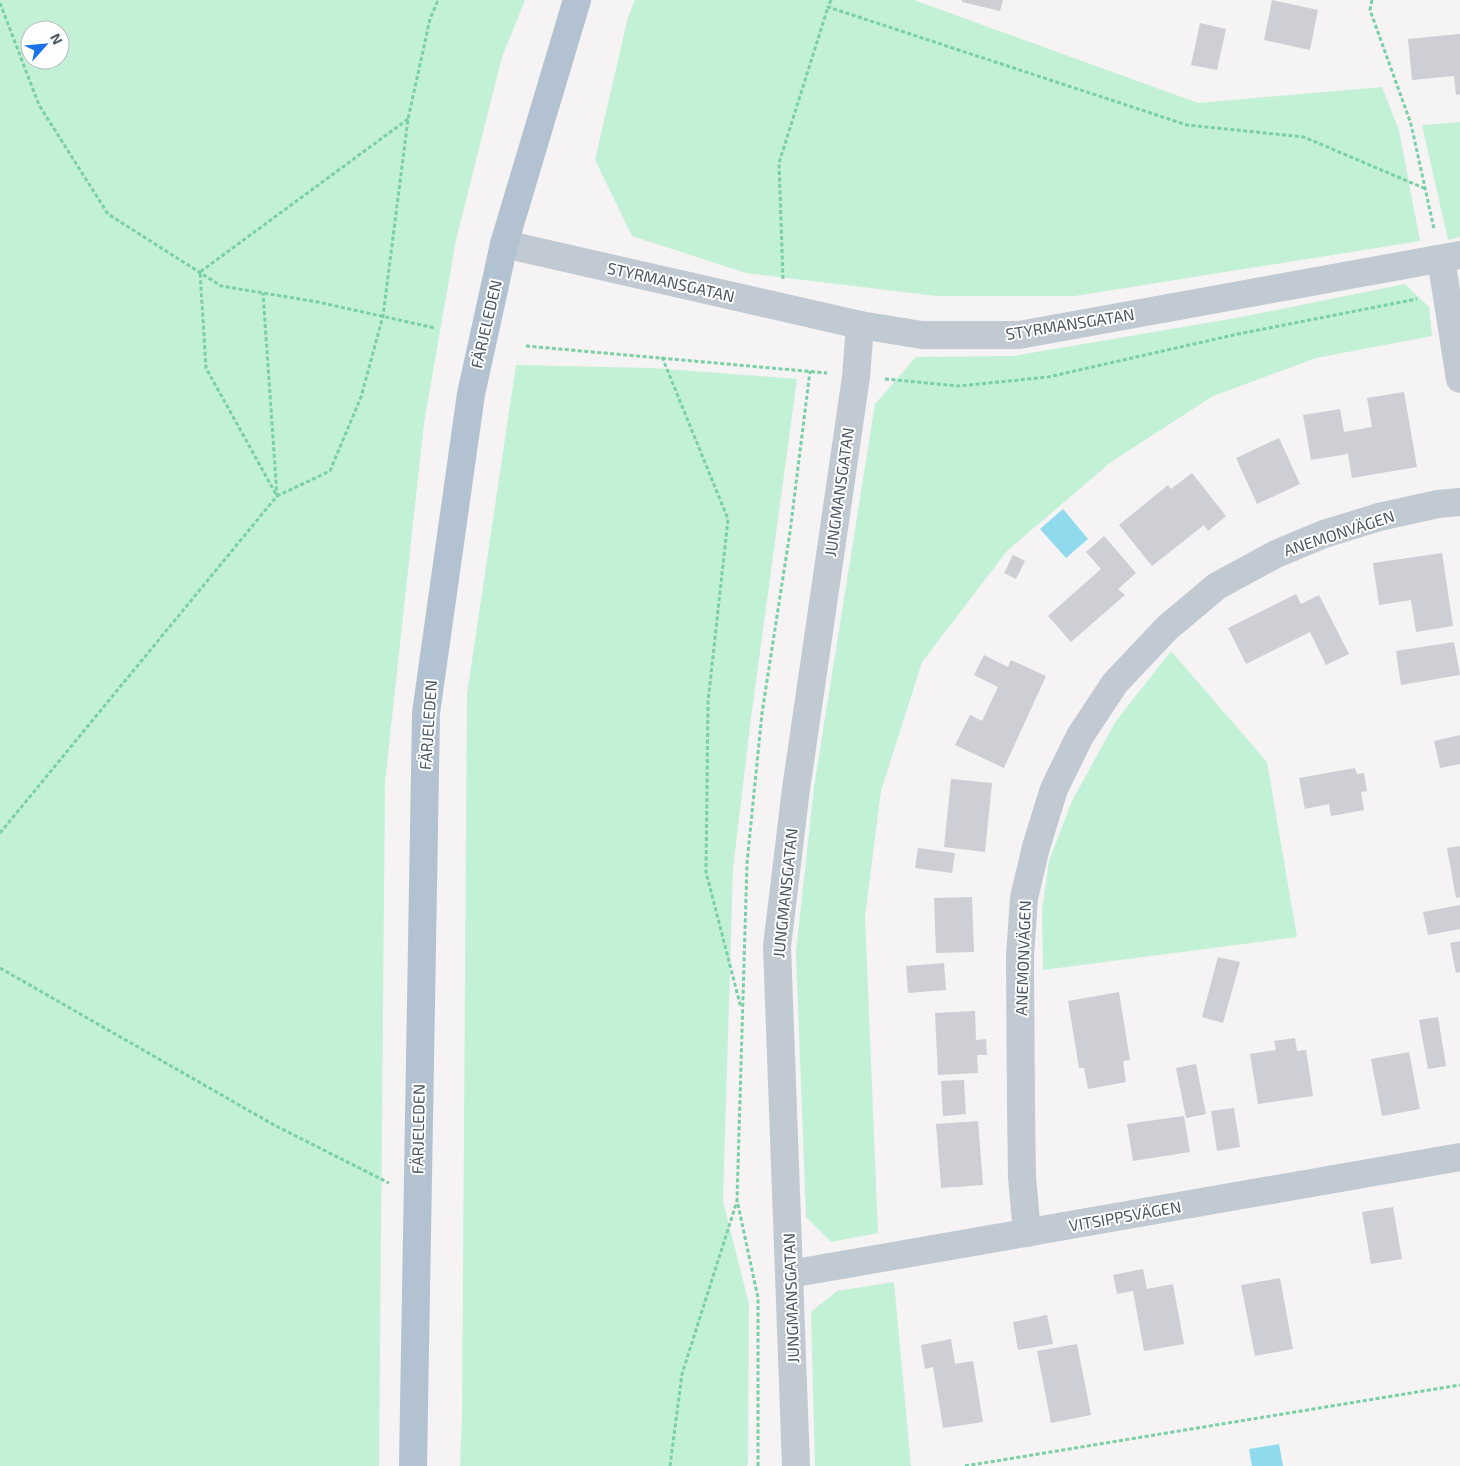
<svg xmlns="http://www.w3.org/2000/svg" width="1460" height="1466" font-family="'Exo 2',sans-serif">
<rect width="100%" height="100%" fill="#f5f3f3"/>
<g fill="#c3f1d5" fill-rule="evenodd">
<path d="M0,0H525L502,57L456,240L424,423L385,782L379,1466H0ZM30,30H60V60H30Z"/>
<path d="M635,0H914L1198,103L1382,87L1399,130L1420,241L1075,296H937L746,273L632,236L595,160L628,17Z"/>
<path d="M1460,122V237L1448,240L1422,125Z"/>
<path d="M1405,284L1429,307L1432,336L1316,358L1213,396L1111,462L1007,551L922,662L881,791L865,916L878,1233L831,1242L806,1217L796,952L814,787L875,404L916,357L1013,356L1236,318Z"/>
<path d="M516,365L653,368L797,379L751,718L733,869L723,1201L749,1304L748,1462L747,1466H460L462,1419L467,694Z"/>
<path d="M1171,651L1267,762L1297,937L1043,970L1042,910L1049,861L1072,801L1116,721Z"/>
<path d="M894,1282L911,1466H815L811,1312L837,1291Z"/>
</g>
<g fill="#90daee">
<path d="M1063,509L1088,539L1066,558L1040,529Z"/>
<path d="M1279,1444L1283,1466H1252L1249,1449Z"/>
</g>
<g fill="#cdcfd5">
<path d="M962,0H1003L1000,11L962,2Z"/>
<path d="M1272,0L1318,10L1310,50L1264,40Z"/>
<path d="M1200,23L1226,29L1217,70L1191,65Z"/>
<path d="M1460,34V94L1456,95L1454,76L1412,80L1408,39Z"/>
<path d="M1404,392L1417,467L1352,478L1348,454L1311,460L1303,415L1340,409L1344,432L1372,427L1367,398Z"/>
<path d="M1279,438L1300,484L1257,504L1236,458Z"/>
<path d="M1192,473L1226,516L1208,531L1204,525L1152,566L1119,525L1168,485L1171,489Z"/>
<path d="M1104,536L1136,573L1118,589L1125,595L1071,642L1048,616L1101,569L1086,552Z"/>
<path d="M1442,553L1453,626L1416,632L1411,600L1379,605L1373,563Z"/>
<path d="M1013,555L1025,561L1016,579L1004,573Z"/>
<path d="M1296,594L1301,604L1319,595L1349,654L1326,665L1310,632L1246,664L1228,628Z"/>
<path d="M1454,642L1460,675L1401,685L1396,651Z"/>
<path d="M984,655L1008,667L1011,660L1046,676L1004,768L955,745L970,715L982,721L998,687L974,675Z"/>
<path d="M1460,735V764L1440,768L1434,741Z"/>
<path d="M1355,768L1357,774L1364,773L1367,791L1361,792L1364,810L1331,816L1329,804L1305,809L1299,778Z"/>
<path d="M951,779L992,783L985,852L944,847Z"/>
<path d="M1460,846V897L1456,898L1447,848Z"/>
<path d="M918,848L955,853L952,873L915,868Z"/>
<path d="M972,897L974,952L936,953L934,898Z"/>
<path d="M1460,905V929L1428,935L1423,912Z"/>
<path d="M1460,941V972L1456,973L1450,943Z"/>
<path d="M1218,957L1240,962L1223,1023L1202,1017Z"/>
<path d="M944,963L946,990L908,993L906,966Z"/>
<path d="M1119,992L1130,1060L1123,1061L1126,1082L1088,1089L1084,1068H1079L1068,1001Z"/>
<path d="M975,1011L976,1040L986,1039L987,1055H977L978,1073L938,1075L935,1013Z"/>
<path d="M1438,1017L1446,1066L1428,1069L1419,1020Z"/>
<path d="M1295,1038L1297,1051L1306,1050L1313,1096L1258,1104L1250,1054L1276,1050L1274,1041Z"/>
<path d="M1409,1052L1420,1109L1382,1116L1371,1059Z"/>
<path d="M1196,1064L1206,1114L1186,1118L1176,1068Z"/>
<path d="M964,1080L966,1114L943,1116L941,1081Z"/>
<path d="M1234,1108L1240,1147L1217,1151L1211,1111Z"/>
<path d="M1184,1116L1190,1152L1133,1161L1127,1124Z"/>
<path d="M978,1121L983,1185L941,1188L936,1124Z"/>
<path d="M1393,1207L1402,1259L1371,1264L1362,1212Z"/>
<path d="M1143,1269L1147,1289L1173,1284L1184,1344L1144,1351L1133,1291L1117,1294L1113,1275Z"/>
<path d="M1280,1278L1293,1349L1255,1356L1241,1285Z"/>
<path d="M1047,1315L1053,1344L1018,1350L1013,1322Z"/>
<path d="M951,1339L955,1364L973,1361L983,1422L943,1428L933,1367L925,1369L921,1345Z"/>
<path d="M1077,1344L1091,1415L1051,1423L1037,1351Z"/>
</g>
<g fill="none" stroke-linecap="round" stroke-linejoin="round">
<g stroke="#7ad0a6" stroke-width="3" stroke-dasharray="4 2.5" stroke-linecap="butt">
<path d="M831,0L828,7L1187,125L1304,137L1426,189"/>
<path d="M1372,0L1370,10L1411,124L1434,229"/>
<path d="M0,3L39,105L108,214L221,286L318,302L435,328"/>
<path d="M408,119L200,272L206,368L277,496L330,471L361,397L383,316L408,119L430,19L438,0"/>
<path d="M783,279L779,163L828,7"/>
<path d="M526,346L827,373"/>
<path d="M662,357L728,519L708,702L706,872L741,1008"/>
<path d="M885,379L959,386L1048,377L1238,334L1417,299"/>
<path d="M0,833L277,496L263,293"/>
<path d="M0,968L274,1125L389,1183"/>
<path d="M670,1466L682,1374L737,1201"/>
<path d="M758,1466V1298L737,1200L747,863L762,713L790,532L810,371"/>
<path d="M965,1466L1460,1385"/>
</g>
<g stroke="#c1cad2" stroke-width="28">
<path d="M504,244L860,325L922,335H1019L1460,255"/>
<path d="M1441,259L1460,379"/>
<path d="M1027,1233L1022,1177L1021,1106L1020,956L1024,898L1036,847L1054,789L1080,736L1115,683L1167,628L1217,586L1276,554L1324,534L1379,517L1438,504L1460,502"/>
<path d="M790,1274L1460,1157"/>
<path d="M796,1466L777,946L796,789L856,377L860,325"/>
</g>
<path stroke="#b3c2d1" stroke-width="28" d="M413,1466L426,713L471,394L504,244L577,0"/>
</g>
<g text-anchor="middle" stroke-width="4" stroke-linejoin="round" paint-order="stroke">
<g font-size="16" fill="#4a5661" stroke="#fff">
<text transform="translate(671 282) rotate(13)" y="6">STYRMANSGATAN</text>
<text transform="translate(486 324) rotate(-77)" y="6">FÄRJELEDEN</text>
<text transform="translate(1070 324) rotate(-9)" y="6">STYRMANSGATAN</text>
<text transform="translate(839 492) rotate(-82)" y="6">JUNGMANSGATAN</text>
<text transform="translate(1339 533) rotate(-18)" y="6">ANEMONVÄGEN</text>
<text transform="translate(428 725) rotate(-86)" y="6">FÄRJELEDEN</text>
<text transform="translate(785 893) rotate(-84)" y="6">JUNGMANSGATAN</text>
<text transform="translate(1023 958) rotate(-88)" y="6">ANEMONVÄGEN</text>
<text transform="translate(418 1129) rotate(-89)" y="6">FÄRJELEDEN</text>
<text transform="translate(1125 1216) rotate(-10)" y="6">VITSIPPSVÄGEN</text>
<text transform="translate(791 1298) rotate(-92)" y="6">JUNGMANSGATAN</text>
</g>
</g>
<g transform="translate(45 45) rotate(63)"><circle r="24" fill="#ffffff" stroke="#b7bbc0"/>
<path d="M0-4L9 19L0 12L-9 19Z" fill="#1a73e8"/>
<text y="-8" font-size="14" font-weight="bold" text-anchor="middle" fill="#4a5661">N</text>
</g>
</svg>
